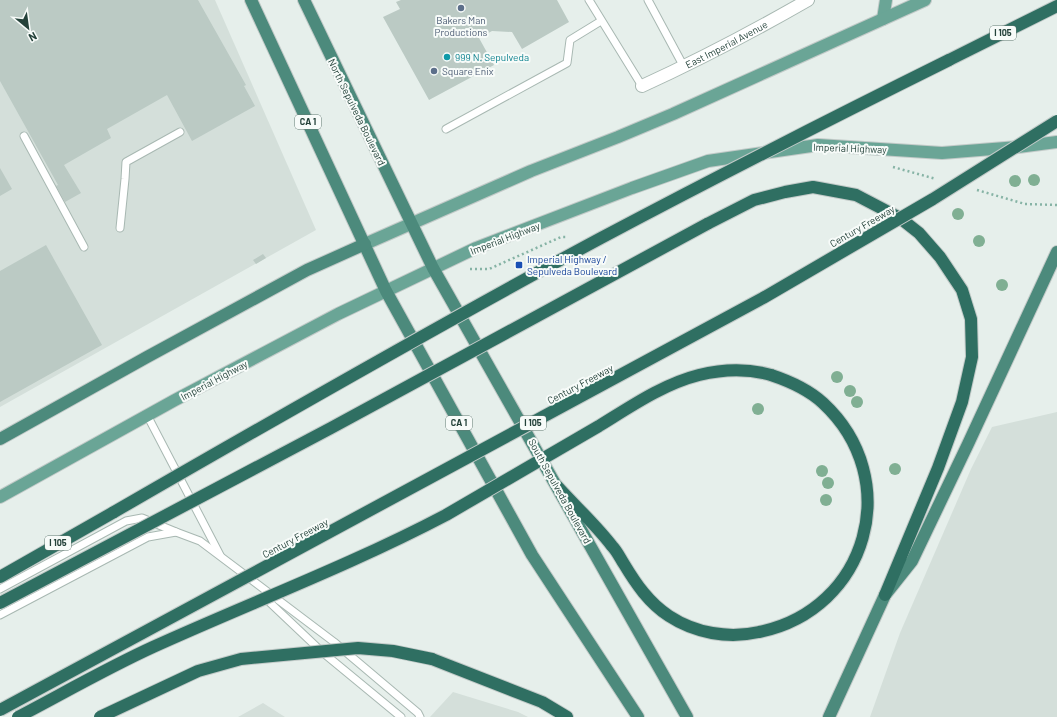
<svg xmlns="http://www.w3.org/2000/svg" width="1057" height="717" font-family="Barlow,sans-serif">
<rect width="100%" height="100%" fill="#e6efeb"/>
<g fill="#d4dfda">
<path d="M0,0H215L316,230L0,407Z"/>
<path d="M1057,412V717H870L900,633L971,469L992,427Z"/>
<path d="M453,692L518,712L528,717H430Z"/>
<path d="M263,703L285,717H238Z"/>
</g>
<g fill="#bbcac4">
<path d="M0,0H198L246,85L244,86L255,106L192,141L167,95L107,129L111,138L64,165L81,193L65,202L56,186L58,185L0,81Z"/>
<path d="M401,0H557L569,22L522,49L512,32L492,31L479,38L494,65L429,100L383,17L400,9L396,2Z"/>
<path d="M0,168L12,189L0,196Z"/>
<path d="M46,245L102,345L0,402V271Z"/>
<path d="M263,254L266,258L256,264L253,260Z"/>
</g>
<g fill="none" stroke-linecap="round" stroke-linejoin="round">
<g stroke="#a8b8b2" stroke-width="9">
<g id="service">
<path d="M589,0L642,86"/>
<path d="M648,0L684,67"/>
<path d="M446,129L567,63L570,40L601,21"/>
<path d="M24,136L84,247"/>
<path d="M120,228L125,179L126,162L180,132"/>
<path d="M147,415L220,555"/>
<path d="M0,589L126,521L142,518L176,532L200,541L334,642L418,713L420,717"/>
<path d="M264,597L321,651L401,717"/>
<path d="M0,615L148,537L176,532"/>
</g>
</g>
<g stroke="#a8b8b2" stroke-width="14">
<g id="minor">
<path id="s1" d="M642,86C699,60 754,31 808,0"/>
</g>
</g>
<g stroke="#c2cac8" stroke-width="14">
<g id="primary">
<path d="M883,19L886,0"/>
<path d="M365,244L531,171L618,137L673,114L925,0"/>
<path d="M0,497L175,400L338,314L476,248L632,188L708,161L818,145L942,153L1018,147L1057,142"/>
</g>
</g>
<g stroke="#c2cac8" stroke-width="14">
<g id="trunk">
<path d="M251,0L386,291L532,555L638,717"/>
<path d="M304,0L433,268L687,717"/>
<path d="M0,439L147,357L307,270L365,244"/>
<path d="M829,717L885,595L912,561L968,444L1057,252"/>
</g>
</g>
<g stroke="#c2cac8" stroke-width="14">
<g id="motorway">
<path d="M949,60L1057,6"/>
<path d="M707,224L754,200L785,192L813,187L856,195L900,218L919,233L940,257L962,290L971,319L972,357L962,402L938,468L885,595"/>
<path d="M557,486C575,506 596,525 612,546C617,551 620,558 624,564C636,584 649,603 669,616C695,633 728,639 759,632C868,610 905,479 823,403C809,390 789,381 771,375"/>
<path d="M0,577L114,512"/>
<path d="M432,659L542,702L567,717"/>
</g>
</g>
<g stroke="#86b3a5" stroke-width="2.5" stroke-dasharray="2 3" stroke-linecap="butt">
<path d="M893,167L936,179"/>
<path d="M977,190L1025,204L1057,205"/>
<path d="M470,269H489L561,237H568"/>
</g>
<use href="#service" stroke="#fff" stroke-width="7"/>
<use href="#minor" stroke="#fff" stroke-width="12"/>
<use href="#primary" stroke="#6aa596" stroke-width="12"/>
<use href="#trunk" stroke="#4c8a7c" stroke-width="12"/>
<use href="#motorway" stroke="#2f6f62" stroke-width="12"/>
<g stroke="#c2cac8" stroke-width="14" stroke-linecap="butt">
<g id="motorway-bridge">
<path d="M114,512C275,419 437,326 601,238C716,177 832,118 949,60"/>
<path d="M0,603L331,428L707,224"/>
<path d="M0,710L763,298L933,199L1057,121"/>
<path d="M18,717C62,694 107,668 153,647C250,603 351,565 446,515C497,485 548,456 599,426C630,407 663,384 699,375C723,369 747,368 771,375"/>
<path d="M100,717L198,671L241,659L358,648L393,651L432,659"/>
</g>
</g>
<use href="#motorway-bridge" stroke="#2f6f62" stroke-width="12"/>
</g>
<g fill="#80af93">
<circle cx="1034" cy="180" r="6"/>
<circle cx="1015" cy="181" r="6"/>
<circle cx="958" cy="214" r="6"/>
<circle cx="979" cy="241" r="6"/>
<circle cx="1002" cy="285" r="6"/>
<circle cx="837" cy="377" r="6"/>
<circle cx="850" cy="391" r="6"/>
<circle cx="857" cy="402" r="6"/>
<circle cx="758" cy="409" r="6"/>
<circle cx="895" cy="469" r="6"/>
<circle cx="822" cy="471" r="6"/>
<circle cx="828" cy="483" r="6"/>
<circle cx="826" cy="500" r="6"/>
</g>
<g fill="#5c6f8a" stroke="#f7fbf9" stroke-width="1.5">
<circle cx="461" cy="8" r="4"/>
<circle cx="434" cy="71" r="4"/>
</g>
<circle fill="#0f9aa8" stroke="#f7fbf9" stroke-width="1.5" cx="447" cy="57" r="4"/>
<rect fill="#1a4fb4" stroke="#f7fbf9" stroke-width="1.5" x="515" y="261" width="8" height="8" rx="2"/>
<g text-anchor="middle" stroke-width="4" stroke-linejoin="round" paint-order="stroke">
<g fill="#f7fbf9" stroke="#637a73" stroke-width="1">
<rect x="990" y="26" width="26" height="14" rx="3"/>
<rect x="295" y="115" width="26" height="14" rx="3"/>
<rect x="446" y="416" width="26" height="14" rx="3"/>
<rect x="520" y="416" width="26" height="14" rx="3"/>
<rect x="45" y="536" width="26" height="14" rx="3"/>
</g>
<g font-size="9" font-weight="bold" fill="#24423a">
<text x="1003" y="36">I 105</text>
<text x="308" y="125">CA 1</text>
<text x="459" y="426">CA 1</text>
<text x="533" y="426">I 105</text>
<text x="58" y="546">I 105</text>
</g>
<g font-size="10" fill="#4e5e75" stroke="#f7fbf9">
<text x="461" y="24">Bakers Man<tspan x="461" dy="12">Productions</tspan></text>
<text x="442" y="75" text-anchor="start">Square Enix</text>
</g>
<g font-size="10" fill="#24423a" stroke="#f7fbf9">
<text dy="4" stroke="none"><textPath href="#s1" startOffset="94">East Imperial Avenue</textPath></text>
<text transform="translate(357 112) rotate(64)" y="4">North Sepulveda Boulevard</text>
<text transform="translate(850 148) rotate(2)" y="4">Imperial Highway</text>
<text transform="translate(862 226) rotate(-30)" y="4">Century Freeway</text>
<text transform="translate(505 238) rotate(-21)" y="4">Imperial Highway</text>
<text transform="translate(214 380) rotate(-28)" y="4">Imperial Highway</text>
<text transform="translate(580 384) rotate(-28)" y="4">Century Freeway</text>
<text transform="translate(560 491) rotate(61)" y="4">South Sepulveda Boulevard</text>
<text transform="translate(295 538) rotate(-28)" y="4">Century Freeway</text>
</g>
<g font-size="10" fill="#0d838f" stroke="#f7fbf9" text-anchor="start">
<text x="455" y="61">999 N. Sepulveda</text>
</g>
<g font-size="10" fill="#164399" stroke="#f7fbf9" text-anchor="start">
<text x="527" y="263">Imperial Highway /<tspan x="527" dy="12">Sepulveda Boulevard</tspan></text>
</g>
</g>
<g transform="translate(28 28) rotate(151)" stroke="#f7fbf9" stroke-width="3" paint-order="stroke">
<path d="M0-3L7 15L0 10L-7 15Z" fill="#24423a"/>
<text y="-6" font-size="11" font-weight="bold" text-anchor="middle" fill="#24423a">N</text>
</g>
</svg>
